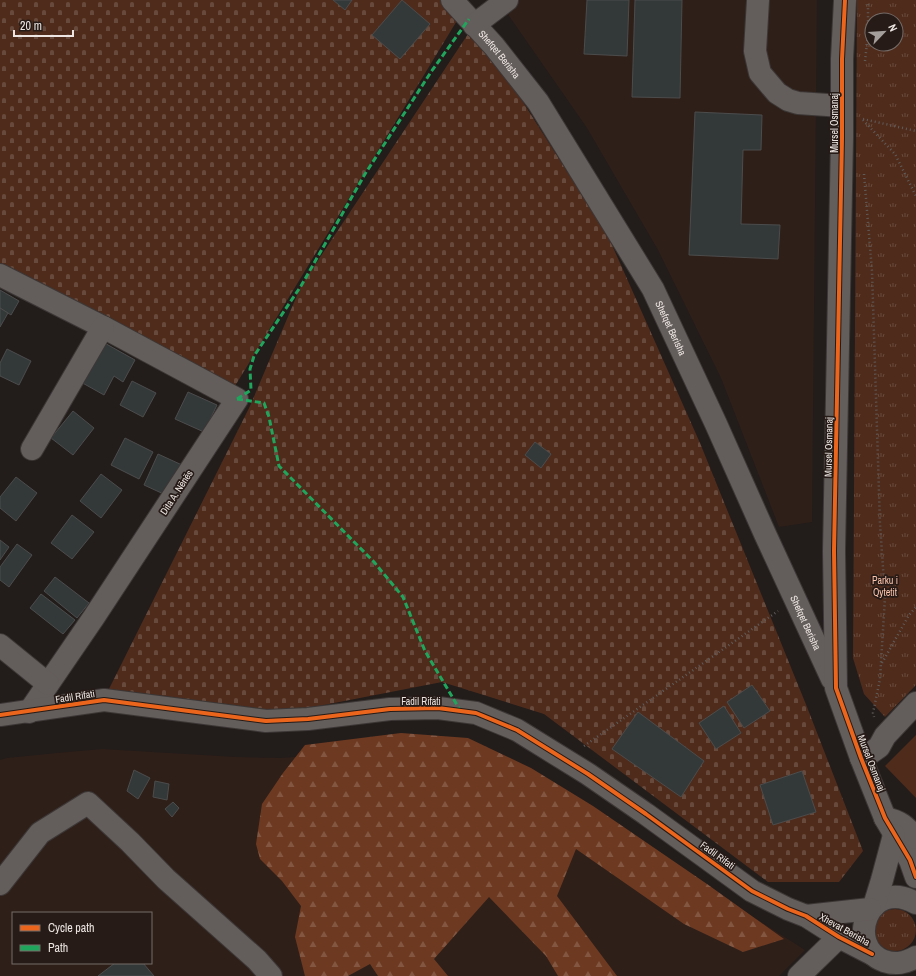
<svg xmlns="http://www.w3.org/2000/svg" width="916" height="976" font-family="'Archivo Narrow',sans-serif">
<defs>
<pattern id="grass-tufts" width="24" height="20" patternUnits="userSpaceOnUse"><rect width="24" height="20" fill="#4f2b1b"/><path d="M3 7l-1-3M5 7V3M7 7l1-3M15 17l-1-3M17 17v-4M19 17l1-3" fill="none" stroke="#684a3c"/></pattern>
<pattern id="forest-firs" width="22" height="20" patternUnits="userSpaceOnUse"><rect width="22" height="20" fill="#6d3921"/><path d="M5 1l3.5 6h-7zM16 11l3.5 6h-7z" fill="#825641"/></pattern>
<pattern id="cemetery-stones" width="16" height="16" patternUnits="userSpaceOnUse"><rect width="16" height="16" fill="#4f2b1b"/><path d="M2 7V4a2 2 0 0 1 4 0v3zM10 15v-3a2 2 0 0 1 4 0v3z" fill="#684a3c"/></pattern>
</defs>
<rect width="100%" height="100%" fill="#221c1a"/>
<g fill="#2e1f19" fill-rule="evenodd">
<path d="M498,0H817L812,522L779,527L721,378L658,250L587,128Z"/>
<path d="M102,749L236,757L281,758L319,755L635,841L805,950L779,976H0V760L7,758L57,753ZM13,913H151V963H13Z"/>
</g>
<g fill="url(#grass-tufts)" fill-rule="evenodd">
<path d="M857,0H916V685L885,717L864,694L853,658ZM872,20H896V44H872Z"/>
<circle cx="895" cy="930" r="21"/>
</g>
<path fill="url(#forest-firs)" d="M401,733L468,738L531,768L593,806L707,884L784,939L743,952L684,924L576,849L557,896L617,976H558L546,956L489,897L434,959L448,976H378L370,964L348,976H305L295,937L301,906L282,881L260,859L256,844L262,804L283,773L305,745Z"/>
<g fill="url(#cemetery-stones)">
<path d="M0,0H441L458,19L235,386L0,266Z"/>
<path d="M474,25L608,236L700,443L807,707L863,851L839,882H768L544,714L442,682L288,712L109,689L250,406L301,286Z"/>
</g>
<path fill="#4f2b1b" d="M916,735V798L885,766Z"/>
<g fill="#333939" stroke="#4c4c4c">
<path d="M333,0H352L345,10Z"/>
<path d="M402,0L430,24L400,59L372,35Z"/>
<path d="M587,0H629L627,56L584,54Z"/>
<path d="M635,0H682L680,98L632,97Z"/>
<path d="M695,112L762,115L761,150H743L741,224L780,225L778,259L689,255Z"/>
<path d="M0,290L19,301L11,315L0,308Z"/>
<path d="M0,308L8,313L0,327Z"/>
<path d="M101,341L135,360L123,382L114,376L104,395L79,381Z"/>
<path d="M7,349L31,361L19,385L0,376V363Z"/>
<path d="M132,381L156,393L143,417L120,405Z"/>
<path d="M188,392L217,405L204,432L175,419Z"/>
<path d="M73,411L94,428L73,455L51,438Z"/>
<path d="M125,438L153,452L139,479L111,465Z"/>
<path d="M535,442L551,454L541,468L525,455Z"/>
<path d="M158,454L182,465L168,496L144,485Z"/>
<path d="M101,474L122,490L101,518L80,501Z"/>
<path d="M16,477L37,493L16,521L0,508V497Z"/>
<path d="M72,515L94,532L72,559L51,543Z"/>
<path d="M0,540L9,547L0,560Z"/>
<path d="M17,544L32,555L9,587L0,580V567Z"/>
<path d="M55,577L89,603L77,618L44,591Z"/>
<path d="M41,594L75,620L63,634L30,608Z"/>
<path d="M752,685L770,711L744,728L727,702Z"/>
<path d="M724,706L741,733L716,749L699,723Z"/>
<path d="M638,712L704,761L681,797L612,749Z"/>
<path d="M134,770L150,778L138,799L127,791Z"/>
<path d="M802,771L816,812L773,825L760,785Z"/>
<path d="M155,781L169,784L167,800L153,797Z"/>
<path d="M173,802L179,808L172,817L165,809Z"/>
<path d="M115,963H143L154,976H98Z"/>
</g>
<g fill="none" stroke-linecap="round" stroke-linejoin="round">
<g stroke="#3c3736" stroke-width="24">
<g id="minor">
<path id="s1" d="M452,0L494,46L538,102L653,289L716,424L765,534L832,679"/>
<path d="M758,0L755,51L760,73L777,93L788,100L798,103L842,106"/>
<path d="M845,0L842,59V138L834,551L836,688L861,758L885,818L910,860L916,877"/>
<path d="M474,25L507,0"/>
<path d="M0,275L103,327L237,399L94,617L29,712"/>
<path d="M32,449L103,327"/>
<path d="M0,645L48,684"/>
<path d="M0,715L104,700L266,721L308,719L390,709L438,708L476,713L517,730L588,774L646,814L752,891L788,909L806,916L839,937L872,954"/>
<path d="M861,758L869,754L879,747L885,736L916,703"/>
<path d="M885,818C901,821 906,827 916,838"/>
<path d="M0,884L40,833L88,803L130,842L166,879L257,960L271,976"/>
<path d="M916,903C867,876 845,947 884,961C896,965 905,963 916,957"/>
<path d="M874,906L882,880L894,835"/>
<path d="M806,916L870,909"/>
<path d="M799,976L839,937"/>
</g>
</g>
<g stroke="#605c5b" stroke-width="2.5" stroke-dasharray="1 3" stroke-linecap="butt">
<path d="M865,61L868,34V2"/>
<path d="M863,119L916,131"/>
<path d="M863,120L895,154L916,196"/>
<path d="M864,174L872,271L880,524L885,597L880,679L873,713L874,717"/>
<path d="M882,663L909,615L916,607"/>
<path d="M584,746L778,611"/>
</g>
<use href="#minor" stroke="#635d5b" stroke-width="22"/>
<g stroke="#20a55d" stroke-width="3" stroke-dasharray="6 3" stroke-linecap="butt">
<path d="M237,399L251,390L250,369L254,356L301,286L365,174L431,72L469,19"/>
<path d="M237,399L264,403L269,417L279,466L374,562L403,597L425,651L460,710"/>
</g>
<g stroke="#261b17" stroke-width="6">
<g id="cycleway">
<path d="M845,0L842,59V138L834,551L836,688L861,758L885,818L910,860L916,877"/>
<path d="M0,715L104,700L266,721L308,719L390,709L438,708L476,713L517,730L588,774L646,814L752,891L788,909L806,916L839,937L872,954"/>
</g>
</g>
<use href="#cycleway" stroke="#eb651d" stroke-width="4"/>
</g>
<g text-anchor="middle" stroke-width="3.5" stroke-linejoin="round" paint-order="stroke">
<g font-size="10" fill="#ece5e1" stroke="#261b17">
<text dy="4" stroke="none"><textPath href="#s1" startOffset="72">Shefqet Berisha</textPath></text>
<text transform="translate(834 123) rotate(-90)" y="4">Mursel Osmanaj</text>
<text dy="4" stroke="none"><textPath href="#s1" startOffset="396">Shefqet Berisha</textPath></text>
<text transform="translate(828 447) rotate(-89)" y="4">Mursel Osmanaj</text>
<text transform="translate(176 492) rotate(-57)" y="4">Dita A. Nënës</text>
<text dy="4" stroke="none"><textPath href="#s1" startOffset="720">Shefqet Berisha</textPath></text>
<text transform="translate(75 696) rotate(-9)" y="4">Fadil Rifati</text>
<text x="421" y="705">Fadil Rifati</text>
<text transform="translate(872 763) rotate(69)" y="4">Mursel Osmanaj</text>
<text transform="translate(718 855) rotate(36)" y="4">Fadil Rifati</text>
<text transform="translate(845 929) rotate(29)" y="4">Xhevat Berisha</text>
</g>
<g font-size="10" fill="#fec5ad" stroke="#261b17">
<text x="885" y="584">Parku i<tspan x="885" dy="12">Qytetit</tspan></text>
</g>
</g>
<rect x="12" y="912" width="140" height="52" fill="#261b17" stroke="#756c68"/>
<rect x="20" y="925" width="20" height="6" fill="#eb651d" stroke="#756c68"/>
<text x="48" y="932" font-size="12" fill="#ece5e1">Cycle path</text>
<rect x="20" y="945" width="20" height="6" fill="#20a55d" stroke="#756c68"/>
<text x="48" y="952" font-size="12" fill="#ece5e1">Path</text>
<g transform="translate(884 32) rotate(65)"><circle r="19" fill="#261b17" stroke="#756c68"/>
<path d="M0-3L7 15L0 10L-7 15Z" fill="#a59f9b"/>
<text y="-6" font-size="11" font-weight="bold" text-anchor="middle" fill="#ece5e1">N</text>
</g>
<path d="M14 30v6h59v-6" fill="none" stroke="#ece5e1" stroke-width="2"/>
<text x="20" y="30" font-size="12" fill="#ece5e1" stroke="#261b17" stroke-width="3" paint-order="stroke">20 m</text>
</svg>
